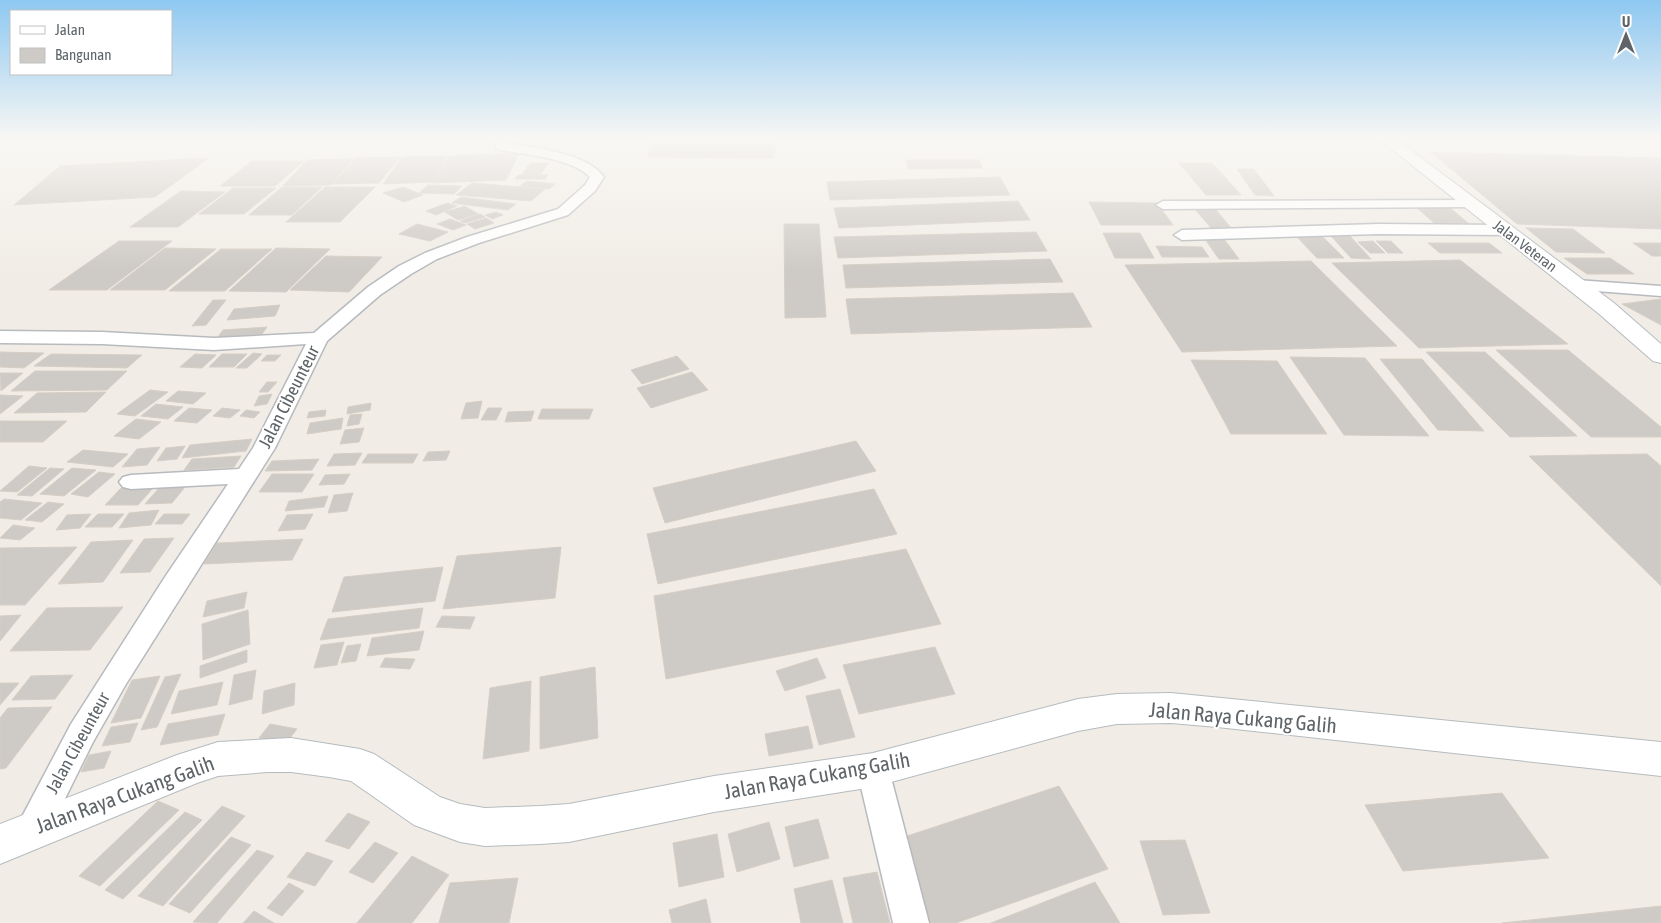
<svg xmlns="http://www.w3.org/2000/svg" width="1661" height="923" font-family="'Asap Condensed',sans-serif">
<rect width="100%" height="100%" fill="#f1ede6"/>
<g fill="#cecac5" stroke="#d6cec4">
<path d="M656,139H777L773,158L647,157Z"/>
<path d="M1431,152L1661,158V229L1517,224Z"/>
<path d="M519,153L506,180L432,183L449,156Z"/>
<path d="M447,156L432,182L383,184L402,157Z"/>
<path d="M400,157L379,183L333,184L356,158Z"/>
<path d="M209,158L155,197L14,205L60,166Z"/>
<path d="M353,159L331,185L283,186L307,160Z"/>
<path d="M906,160H979L982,168L908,169Z"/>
<path d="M252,161H304L275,186H220Z"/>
<path d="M530,163H548L541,174L522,175Z"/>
<path d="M1179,163H1212L1241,195H1206Z"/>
<path d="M1237,169H1254L1274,196L1255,195Z"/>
<path d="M518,175H548L545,179H515Z"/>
<path d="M1000,177L1010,195L830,200L827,182Z"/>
<path d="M527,181L555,184L549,189L520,186Z"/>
<path d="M472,183L545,189L531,201L456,195Z"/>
<path d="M428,185L462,186L454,194L419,193Z"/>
<path d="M282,187H322L292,215H249Z"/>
<path d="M325,187H375L340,222H286Z"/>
<path d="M403,187L423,195L404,202L383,193Z"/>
<path d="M233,188H276L244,214H199Z"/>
<path d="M181,191L225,192L178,227H130Z"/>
<path d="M461,197L516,204L508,210L452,203Z"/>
<path d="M1018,201L1030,220L839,228L834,208Z"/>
<path d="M1089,202L1157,203L1173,225H1101Z"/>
<path d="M447,203L457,206L436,215L426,211Z"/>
<path d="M465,206L478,214L458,220L445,212Z"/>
<path d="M1213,206L1232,229H1212L1193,207Z"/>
<path d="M1415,206H1448L1468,223H1434Z"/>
<path d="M496,212L503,215L492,219L485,215Z"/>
<path d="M480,214L485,217L465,223L460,221Z"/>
<path d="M486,218L494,223L475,229L467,224Z"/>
<path d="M450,219L466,225L453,230L437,224Z"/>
<path d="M417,224L448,232L430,241L399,234Z"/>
<path d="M784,224H819L826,317L785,318Z"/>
<path d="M1526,228L1573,229L1605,253L1556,252Z"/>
<path d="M1036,232L1047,251L838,258L834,237Z"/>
<path d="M1103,233H1140L1154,258H1115Z"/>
<path d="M1202,235H1221L1239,259H1219Z"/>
<path d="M1296,236H1322L1344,258H1317Z"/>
<path d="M1331,236H1350L1371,259L1351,258Z"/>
<path d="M119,241H172L107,290H49Z"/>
<path d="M1373,241L1385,253H1370L1358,242Z"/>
<path d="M1376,241H1391L1403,253H1388Z"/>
<path d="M1428,243H1489L1502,253H1440Z"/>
<path d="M1633,243H1661V256H1652Z"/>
<path d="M1156,246L1202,247L1209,257H1162Z"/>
<path d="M165,248L216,249L165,290H110Z"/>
<path d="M276,248L330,249L286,292L229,291Z"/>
<path d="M221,249H272L225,291H169Z"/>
<path d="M326,256L382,257L349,292L290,290Z"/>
<path d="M1564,258H1610L1634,274H1587Z"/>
<path d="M1050,259L1063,282L846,288L843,265Z"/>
<path d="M1460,260L1568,344L1419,348L1332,263Z"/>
<path d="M1311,261L1397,346L1182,352L1125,265Z"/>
<path d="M1073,293L1092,327L851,334L846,299Z"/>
<path d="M1661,299V325L1622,304Z"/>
<path d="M213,300H226L206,325L192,326Z"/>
<path d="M280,305L275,316L227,320L234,309Z"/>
<path d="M267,327L262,334L218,337L223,330Z"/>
<path d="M1496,350H1568L1661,427V437H1591Z"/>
<path d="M0,352L44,353L24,368L0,367Z"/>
<path d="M1426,352H1485L1577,436L1510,437Z"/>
<path d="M253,353L262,354L247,368H236Z"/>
<path d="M51,354L142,355L127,368L34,366Z"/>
<path d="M195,354L216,355L202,368L180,367Z"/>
<path d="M222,354H247L234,367H209Z"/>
<path d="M267,355H281L275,361H261Z"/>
<path d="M677,356L689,369L642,384L631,370Z"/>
<path d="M1290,357L1365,358L1429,436L1344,435Z"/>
<path d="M1380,359H1422L1484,431L1438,430Z"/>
<path d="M1191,360L1277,361L1327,434H1231Z"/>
<path d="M35,371H127L107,390L11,391Z"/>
<path d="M692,372L708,390L651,408L637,388Z"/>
<path d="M0,373H23L1,391Z"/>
<path d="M267,382H277L268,392H259Z"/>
<path d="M150,390L168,392L135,416L117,414Z"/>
<path d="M178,391L206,393L193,404L166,401Z"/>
<path d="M106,392L86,412L14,413L37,393Z"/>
<path d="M272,394L267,404L254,406L259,396Z"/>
<path d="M0,395L23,396L0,414Z"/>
<path d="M482,401L478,418L461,419L466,403Z"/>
<path d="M371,403L370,410L347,414L348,407Z"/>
<path d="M156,404L183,407L168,419L141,416Z"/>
<path d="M189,408L212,410L197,423L174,421Z"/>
<path d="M222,408L240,410L230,418L213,416Z"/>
<path d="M488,408H502L496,420H481Z"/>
<path d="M542,409H593L589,419H538Z"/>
<path d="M246,410L260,412L254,418L240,416Z"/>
<path d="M326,410L325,416L307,418L309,412Z"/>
<path d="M534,411L531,421L505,422L508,412Z"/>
<path d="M362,414L359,424L347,426L350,415Z"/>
<path d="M343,418L341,429L307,434L310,423Z"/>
<path d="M136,419L161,422L139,439L114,436Z"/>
<path d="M0,421H67L43,442H0Z"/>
<path d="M364,428L359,442L340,444L345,430Z"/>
<path d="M252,439L246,451L182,458L190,445Z"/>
<path d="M856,441L876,471L665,523L653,488Z"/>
<path d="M185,446L177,459L157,461L166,448Z"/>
<path d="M160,447L147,465L122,467L137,449Z"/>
<path d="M83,450L128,454L113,467L67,462Z"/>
<path d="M450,451L446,460L423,461L428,452Z"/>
<path d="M362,453L355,465L327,466L334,454Z"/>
<path d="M368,454H418L413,463H362Z"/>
<path d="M1647,454L1661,466V586L1529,456Z"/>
<path d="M241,456L234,467L184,470L192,459Z"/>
<path d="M319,459L312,470L265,471L272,461Z"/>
<path d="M29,466L47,468L17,492L0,491Z"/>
<path d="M50,468L64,469L32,496L17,495Z"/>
<path d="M72,468L96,470L64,496L40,494Z"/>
<path d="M99,472L115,474L88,497L71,494Z"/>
<path d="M272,474H314L302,492H259Z"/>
<path d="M350,474L344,484L319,485L325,475Z"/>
<path d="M185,487L172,503L145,504L159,488Z"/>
<path d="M121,488H153L138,505H105Z"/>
<path d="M874,489L897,534L658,584L647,534Z"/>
<path d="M353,493L347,511L328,513L334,495Z"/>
<path d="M328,496L324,507L285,511L289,501Z"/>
<path d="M4,499L42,503L21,520L0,518V502Z"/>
<path d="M48,502L64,504L42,522L25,520Z"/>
<path d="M159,510L151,525L119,528L129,513Z"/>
<path d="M91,514L80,528L56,530L67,515Z"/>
<path d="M98,514H124L112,527H85Z"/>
<path d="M164,514H190L182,524H155Z"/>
<path d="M313,514L305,529L278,531L287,515Z"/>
<path d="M13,525L35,528L20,540L0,538Z"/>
<path d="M174,538L150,572L120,573L144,539Z"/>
<path d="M303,539L292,560L204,564L217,543Z"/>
<path d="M133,540L103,582L58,584L91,542Z"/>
<path d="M77,547L25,605H0V548Z"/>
<path d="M561,547L555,598L443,609L457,556Z"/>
<path d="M906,549L941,624L666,679L654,596Z"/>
<path d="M443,567L435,601L332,612L344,577Z"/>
<path d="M247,592L244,608L203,617L207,601Z"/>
<path d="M123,607L90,650L10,651L47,608Z"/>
<path d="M423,608L419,628L320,640L328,619Z"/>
<path d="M248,610L250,644L203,660L202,624Z"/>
<path d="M21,615L0,641V616Z"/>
<path d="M442,616L475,617L470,629L436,627Z"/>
<path d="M424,631L419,650L367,656L372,638Z"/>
<path d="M344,642L337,665L314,668L321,645Z"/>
<path d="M361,644L356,661L341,663L347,646Z"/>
<path d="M935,647L955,694L859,714L843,665Z"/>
<path d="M247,650V662L200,678V666Z"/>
<path d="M385,658L415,659L410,669L380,667Z"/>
<path d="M817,658L826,678L785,691L776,671Z"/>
<path d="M595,667L598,738L540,749V677Z"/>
<path d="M256,670L252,699L229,705L234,675Z"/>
<path d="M181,674L157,727L141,730L165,677Z"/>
<path d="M73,675L55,699L12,700L31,676Z"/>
<path d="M160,676L141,718L111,723L132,680Z"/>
<path d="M531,681L529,751L483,759L490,688Z"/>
<path d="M223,682L217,705L171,714L179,691Z"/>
<path d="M0,683H19L0,705Z"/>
<path d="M295,683L294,705L262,714L264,691Z"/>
<path d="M840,689L855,737L819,745L806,696Z"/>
<path d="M52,707L6,768L0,769V718L8,708Z"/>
<path d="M225,714L218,735L160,745L168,724Z"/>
<path d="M138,723L130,742L102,746L111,727Z"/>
<path d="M270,724L297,729L286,743L259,738Z"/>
<path d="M808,726L813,748L769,756L765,734Z"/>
<path d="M111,751L104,768L81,772L89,755Z"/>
<path d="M1059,786L1108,869L956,923H926L892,841Z"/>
<path d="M1502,793L1549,858L1403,871L1365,805Z"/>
<path d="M158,801L179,810L100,886L79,876Z"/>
<path d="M222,806L245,816L163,906L138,896Z"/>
<path d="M185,812L202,820L123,899L105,890Z"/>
<path d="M348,813L370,822L349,849L325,841Z"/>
<path d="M818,819L829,858L794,867L785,827Z"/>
<path d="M769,822L780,859L737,872L728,834Z"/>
<path d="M717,834L724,877L679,887L673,843Z"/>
<path d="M231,837L251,845L190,913L169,904Z"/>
<path d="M1185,840L1210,913L1163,915L1140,841Z"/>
<path d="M375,842L398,853L373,883L349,872Z"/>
<path d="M257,850L274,856L217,923L193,922Z"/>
<path d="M307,852L333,861L315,886L287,877Z"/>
<path d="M412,856L449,875L412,923H357Z"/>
<path d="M877,872L890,923H853L843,878Z"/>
<path d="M518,878L509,923H439L450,883Z"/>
<path d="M832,880L843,923H801L794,889Z"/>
<path d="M1095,882L1120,923H991Z"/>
<path d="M289,883L304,891L282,916L267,908Z"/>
<path d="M706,899L711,923H672L669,910Z"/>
<path d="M1661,906V923H1502Z"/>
<path d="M254,911L274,923H243Z"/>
</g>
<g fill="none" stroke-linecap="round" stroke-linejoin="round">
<g stroke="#b7babe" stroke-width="3">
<g id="street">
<path d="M497,139H509L508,143C536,148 587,153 604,177L595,191L568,215L479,243L437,259L411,274L380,295L327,341L275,448L126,684L93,742L44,841L32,846L20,841L15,830L71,724L165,577L228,484L131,489L123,487L119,482L123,477L131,475L239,469L253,448L306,344L214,350L102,344L0,343V331L102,332L214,338L314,333L368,287L399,266L425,253L467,237L558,209L585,185L590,177C570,157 523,155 496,149L495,146Z"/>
<path d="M1469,200L1476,204L1474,207L1163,209L1156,205L1163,201Z"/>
<path d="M1378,224L1505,225L1513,230L1505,235L1378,234L1182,240L1174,235L1182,230Z"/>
<path d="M1576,280L1661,286V296L1570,289L1567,285L1570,281Z"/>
<path d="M873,756L884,760L889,770L929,923H893L857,770L862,760Z"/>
</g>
</g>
<g stroke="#b5bbbf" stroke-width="2">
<g id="secondary">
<path d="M1379,139H1396L1614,303L1661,344V363L1653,361L1598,313Z"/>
<path d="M1171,693L1661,742V776L1217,727L1171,723L1117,724L1078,731L873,787L714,812L569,842L540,844L485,846L460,842L414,825L351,781L329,777L291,772H268L218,776L197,783L0,864V824L177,755L218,742L291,738L360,749L374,754L440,797L460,804L485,808L540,806L569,804L714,776L873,753L1078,699L1117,694Z"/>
</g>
</g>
<use href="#street" fill="#fff" fill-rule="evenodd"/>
<use href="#secondary" fill="#fff" fill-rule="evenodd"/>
</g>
<linearGradient id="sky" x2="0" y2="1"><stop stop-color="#8ec8f1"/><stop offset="0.52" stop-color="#f9f7f4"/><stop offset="1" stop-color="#f9f7f4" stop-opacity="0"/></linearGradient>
<rect width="1661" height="269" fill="url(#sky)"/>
<g text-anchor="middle" stroke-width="4" stroke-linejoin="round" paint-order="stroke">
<g font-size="15" fill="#5e6468" stroke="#fff">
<text transform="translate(1525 246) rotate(37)" y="5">Jalan Veteran</text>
</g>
<g font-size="18" fill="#5e6468" stroke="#fff">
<text transform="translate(289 397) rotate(-63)" y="6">Jalan Cibeunteur</text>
<text transform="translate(78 743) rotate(-61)" y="6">Jalan Cibeunteur</text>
</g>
<g font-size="21" fill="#5e6468" stroke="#fff">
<text transform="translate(1243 718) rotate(5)" y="7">Jalan Raya Cukang Galih</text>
<text transform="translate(817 776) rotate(-10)" y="7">Jalan Raya Cukang Galih</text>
<text transform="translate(125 795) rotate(-20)" y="7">Jalan Raya Cukang Galih</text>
</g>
</g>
<rect x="10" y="10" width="162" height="65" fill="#ffffff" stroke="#bfc1c3"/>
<rect x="20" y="26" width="25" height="8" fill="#ffffff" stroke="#bfc1c3"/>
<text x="55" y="35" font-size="15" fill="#5e6468">Jalan</text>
<rect x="20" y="48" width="25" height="15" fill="#cecac5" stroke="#bfc1c3"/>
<text x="55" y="60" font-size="15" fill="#5e6468">Bangunan</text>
<g transform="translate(1626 35)" stroke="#ffffff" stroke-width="4" paint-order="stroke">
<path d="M0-4L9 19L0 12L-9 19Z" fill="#5e6468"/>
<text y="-8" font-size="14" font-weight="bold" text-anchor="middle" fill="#5e6468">U</text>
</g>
</svg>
